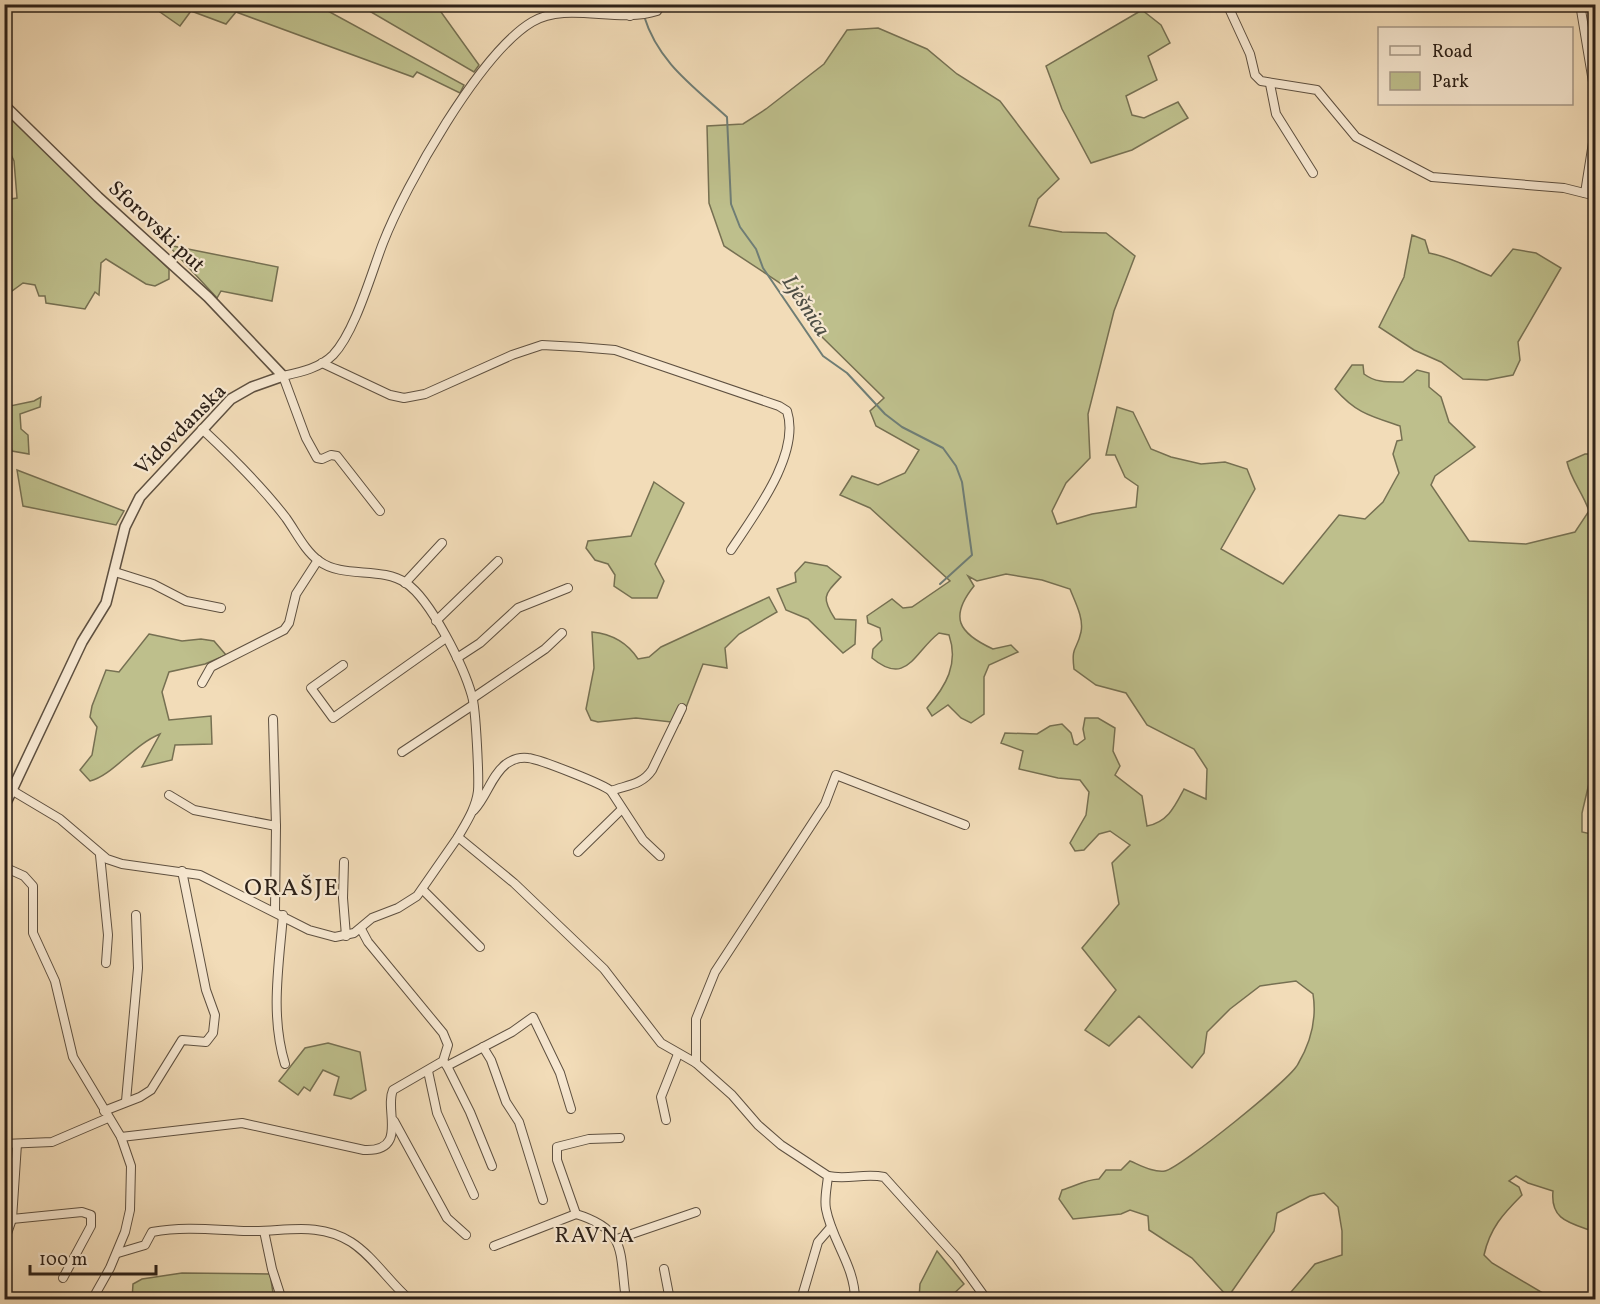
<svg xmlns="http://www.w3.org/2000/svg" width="1600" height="1304" font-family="Vollkorn,serif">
<rect width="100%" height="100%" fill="#f2dcb8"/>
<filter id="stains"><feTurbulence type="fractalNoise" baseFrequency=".00333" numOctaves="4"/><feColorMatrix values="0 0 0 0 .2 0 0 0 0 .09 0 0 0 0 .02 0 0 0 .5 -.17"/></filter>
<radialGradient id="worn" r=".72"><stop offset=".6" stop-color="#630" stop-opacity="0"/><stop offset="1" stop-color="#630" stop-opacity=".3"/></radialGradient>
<g fill="#bebf8c" stroke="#767052" stroke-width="1.5">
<path d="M150,5H317L464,85L460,93L417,72L413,77L236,12L226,24L191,11L180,26Z"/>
<path d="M359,5H436L479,65L474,72Z"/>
<path d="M1142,10L1161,25L1170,43L1148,56L1157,80L1126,96L1132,115L1144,118L1178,102L1188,118L1132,150L1091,163L1062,109L1046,66Z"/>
<path d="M878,28L927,49L957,74L1000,101L1059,179L1038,199L1029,226L1062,232L1106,233L1135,256L1114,311L1088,414L1090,458L1066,483L1052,511L1057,524L1092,514L1136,507L1138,486L1125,477L1115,455H1106L1117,407L1133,412L1151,449L1171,457L1201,464L1225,462L1247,469L1255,489L1221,549L1283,584L1339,515L1365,519L1383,502L1399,473L1393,454L1397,441L1402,440L1400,426C1370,416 1356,413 1335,389L1352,365H1363L1364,374C1376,383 1388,382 1403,382L1417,370L1429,373V387L1441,397L1449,422L1475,447L1435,476L1431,485L1469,541L1526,544L1575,532L1589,511C1583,493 1571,480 1567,462L1585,454H1595L1596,778L1590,779L1582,813V832L1596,835C1596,880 1582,925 1596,970L1595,1232C1571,1223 1550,1221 1553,1191L1528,1183L1516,1176L1509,1181L1519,1187L1522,1195C1503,1214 1490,1228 1484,1255L1492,1263L1553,1299H1285L1315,1264L1342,1255V1231L1338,1207L1324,1193L1310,1196L1277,1213L1274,1231L1228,1297L1192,1258L1149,1230L1148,1216L1130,1210L1121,1214L1073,1219L1059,1199L1062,1190C1076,1186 1084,1180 1099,1179L1106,1170H1121L1130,1161C1140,1165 1154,1173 1165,1171C1180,1168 1291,1079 1298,1064C1311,1042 1317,1019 1313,994L1296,981L1260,986L1230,1009L1207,1032L1204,1053L1192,1068L1139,1016L1109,1046L1085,1030L1116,990L1082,948L1119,904L1112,863L1130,845L1110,831L1099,834L1084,850L1075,851L1070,843L1086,815L1089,792L1080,780L1058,778L1019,769L1023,751L1001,743L1005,733L1037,734L1050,726L1062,724L1071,733L1074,744L1077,745L1085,739L1083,729L1085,718H1098L1115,728L1113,751L1120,766L1115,775L1142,796L1147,826C1168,822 1175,806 1184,789L1206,799L1207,769L1194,749L1147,725L1126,693L1096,685L1074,669C1071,645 1077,651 1081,632C1084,618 1075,602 1070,589L1042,580L1006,574L977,581L968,576L974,586C949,617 958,633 993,649L1011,645L1018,652L989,665L984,677V714L971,723L961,718L948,705L932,716L927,708C946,686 959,664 949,635L939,633C914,652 907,687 872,658L873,649L882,640L880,628L868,623L867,616L892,599L903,608L912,607L950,581L870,508L840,495L852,476L878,485L905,473L919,450L876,426L870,411L884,398L818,333L786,287L724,246L709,203L707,126L743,124L766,109L824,64L847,30Z"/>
<path d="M6,112L169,269V279L155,286L146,284L106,259L101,263L99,295L95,292L85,309L46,303L45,296H39L35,285L23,283L12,291H5L4,200L17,198L14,161L6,144Z"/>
<path d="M1412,235L1425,240L1429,253C1451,257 1470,268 1491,276L1513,249L1536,253L1561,268L1518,342L1520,360L1513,375L1487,380L1463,379L1441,362L1414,350L1379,327L1404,277Z"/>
<path d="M168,245L278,267L272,301L221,291L217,298Z"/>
<path d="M41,397L40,407L20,414L21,429L28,435L29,454L12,451L10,443L5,442V407L34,401Z"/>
<path d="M17,470L124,511L116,525L23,506Z"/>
<path d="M654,482L684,503L655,564L664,581L657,598H632L614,586L615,575L608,564L595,560L586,548L588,541L631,536Z"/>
<path d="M805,562L827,566L841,577C824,595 821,597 835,619L856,620L855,644L843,653L808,619L786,610L777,589L796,582L795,573Z"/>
<path d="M769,597L777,612L739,634L725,648L727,668L703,664L680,723L636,718L598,722L591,720L586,709L594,668L592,632C612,634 627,642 638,659L649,657L661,647Z"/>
<path d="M149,634L182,641L201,639L214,641L226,655L205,664L169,672L162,692L169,720L211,716L212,744L175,745L172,760L142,767L160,734C133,745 112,776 90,781L80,770L92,755L97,727L90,717L92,706L106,670L119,672Z"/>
<path d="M328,1043L360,1052L366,1090L351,1099L334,1095L339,1077L323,1070L310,1091L304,1087L298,1095L279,1081L305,1048Z"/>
<path d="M937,1251L964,1284L948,1299H919L920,1284Z"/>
<path d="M182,1273L270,1274L274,1299L132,1300L133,1284L142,1279Z"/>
</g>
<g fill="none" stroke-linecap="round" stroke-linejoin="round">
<g stroke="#6f7d75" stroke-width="2">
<path d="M641,4L642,11"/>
<path d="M644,16C658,62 693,86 727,117L731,204L740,227L756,249L763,268L823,356L847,373L885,414L902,427L943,448L956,466L962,482L972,555L940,584"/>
</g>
<g stroke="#5e5040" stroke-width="10">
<g id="minor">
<path d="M629,4L630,16"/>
<path d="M1227,4L1250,54L1255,75L1261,81L1317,90L1356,137L1432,177L1564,188L1596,196"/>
<path d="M1580,4L1594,88L1595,130L1585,193"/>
<path d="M1270,84L1276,114L1313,173"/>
<path d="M322,363L390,395L404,398L425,394L512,355L542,345L579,347L615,350L779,406L787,411C801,454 754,515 731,550"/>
<path d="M202,429C231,456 261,485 286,518C296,532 305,551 319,561C343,579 381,566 406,583C431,600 464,667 472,696C476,709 479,777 478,791C476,808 466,823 458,837"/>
<path d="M380,511L337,456L331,455L322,459L317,458L306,438L283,376C301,372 320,368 333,355C355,332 371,274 383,243C405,186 480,53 532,22C567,1 617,24 657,11L662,4"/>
<path d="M115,572L153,584L186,601L221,608"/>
<path d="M405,583L442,543"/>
<path d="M436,621L498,561"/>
<path d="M457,658L480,643L518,608L568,588"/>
<path d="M343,665L311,688L333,718L446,638"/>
<path d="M202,683L211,667L284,630L289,623L296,594L318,560"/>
<path d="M473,698L545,649L562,633"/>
<path d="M273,719L276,826L275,910"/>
<path d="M402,752L473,705"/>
<path d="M13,791L60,819L107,859L122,864L200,875L309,930L335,937L354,933L372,918L398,908L417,896L458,837L514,883L604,969L661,1043L696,1063L732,1095L758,1125L781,1145L828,1176C827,1187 824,1199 826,1209C832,1241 855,1266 855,1300"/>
<path d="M611,791L643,840L660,856"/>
<path d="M169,795L194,810L276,826"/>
<path d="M474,810C487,796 491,776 506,764C513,759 520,757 528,758C539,759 603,784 611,791C627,785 642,785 652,770L682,708"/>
<path d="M578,852L622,809"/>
<path d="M100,855L108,935L106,963"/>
<path d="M344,862L343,898L346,936"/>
<path d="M4,867L24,876L33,886V933L55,981L73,1057L121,1137L131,1166L130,1210L125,1232L110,1268L92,1300"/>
<path d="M423,890L480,947"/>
<path d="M283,915C279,965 270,1015 285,1064"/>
<path d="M483,1047L491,1060L506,1102L519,1122L543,1200"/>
<path d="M443,1061L447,1066L512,1032L533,1017L560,1073L571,1109"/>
<path d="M696,1063V1019L715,972L825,804L836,775L965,825"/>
<path d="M447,1066L470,1112L492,1166"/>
<path d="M428,1071L437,1113L474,1195"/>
<path d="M126,1101L138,968L136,915"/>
<path d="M104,1111L140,1097L151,1090L182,1040L206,1042L213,1033L215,1015L206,990L182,871"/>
<path d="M666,1120L661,1097L678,1054"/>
<path d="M394,1121L447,1218L466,1235"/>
<path d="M121,1137L242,1123L364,1150C409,1152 384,1110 393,1090L443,1061L448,1045L443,1033L368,942L361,929"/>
<path d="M620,1138L589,1139L557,1147V1160L576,1214C628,1230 619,1252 626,1300"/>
<path d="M4,1144L52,1142L108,1118"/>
<path d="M828,1176C847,1180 865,1173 884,1177L956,1257L987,1300"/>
<path d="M12,1219L82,1212L91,1215V1226L63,1278"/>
<path d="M264,1231L272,1269L282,1300"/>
<path d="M617,1239L696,1212"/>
<path d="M4,1242L12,1219L17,1144"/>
<path d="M494,1246L576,1214"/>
<path d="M118,1253L145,1245L152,1232C185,1226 215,1230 248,1231C284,1232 318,1221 351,1242C373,1256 389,1282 410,1300"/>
<path d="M664,1269L670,1300"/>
<path d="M804,1300L803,1293L818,1242L831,1227"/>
</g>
</g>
<g stroke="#5e5040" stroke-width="12">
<path id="tertiary" d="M4,105L98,197L208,297L283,376L252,387L231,399L140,497L125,527L106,603L82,642L4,807"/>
</g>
<use href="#minor" stroke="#f7e8d1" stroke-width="8"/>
<use href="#tertiary" stroke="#f7e8d1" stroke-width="9"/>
</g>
<g text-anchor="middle" stroke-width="4.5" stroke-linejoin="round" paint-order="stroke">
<g font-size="21" fill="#2d2118" stroke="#f7e8d1">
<text transform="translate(157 226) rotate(43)" y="7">Sforovski put</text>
<text transform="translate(180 429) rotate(-45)" y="7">Vidovdanska</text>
</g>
<g font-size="22" font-style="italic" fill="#4e4f46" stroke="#f7e8d1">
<text transform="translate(807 305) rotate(57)" y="8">Lješnica</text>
</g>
<g font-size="22" letter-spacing="1.5" fill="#2d2118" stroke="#f7e8d1">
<text x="595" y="1242">RAVNA</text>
</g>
<g font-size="24" letter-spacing="1.5" fill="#2d2118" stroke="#f7e8d1">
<text x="292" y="895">ORAŠJE</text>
</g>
</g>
<rect width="1600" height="1304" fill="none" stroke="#f2dcb8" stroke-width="24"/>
<rect x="6" y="6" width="1588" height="1292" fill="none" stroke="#2d2118" stroke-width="3"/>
<rect x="12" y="12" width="1576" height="1280" fill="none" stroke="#2d2118" stroke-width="1.5"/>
<rect x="1378" y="27" width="195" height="78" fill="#f7e8d1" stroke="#a69887" stroke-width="1.5"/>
<rect x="1390" y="46" width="30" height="9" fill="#f7e8d1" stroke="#a69887" stroke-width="1.5"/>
<text x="1432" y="57" font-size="18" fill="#2d2118">Road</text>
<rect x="1390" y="72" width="30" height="18" fill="#bebf8c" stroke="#a69887" stroke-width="1.5"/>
<text x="1432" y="87" font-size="18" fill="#2d2118">Park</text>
<path d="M30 1265v9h126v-9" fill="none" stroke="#2d2118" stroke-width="3"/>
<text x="39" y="1265" font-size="18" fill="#2d2118" stroke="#f7e8d1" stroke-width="4.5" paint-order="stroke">100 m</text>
<rect width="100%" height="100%" filter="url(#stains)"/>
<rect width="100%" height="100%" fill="url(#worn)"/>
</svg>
